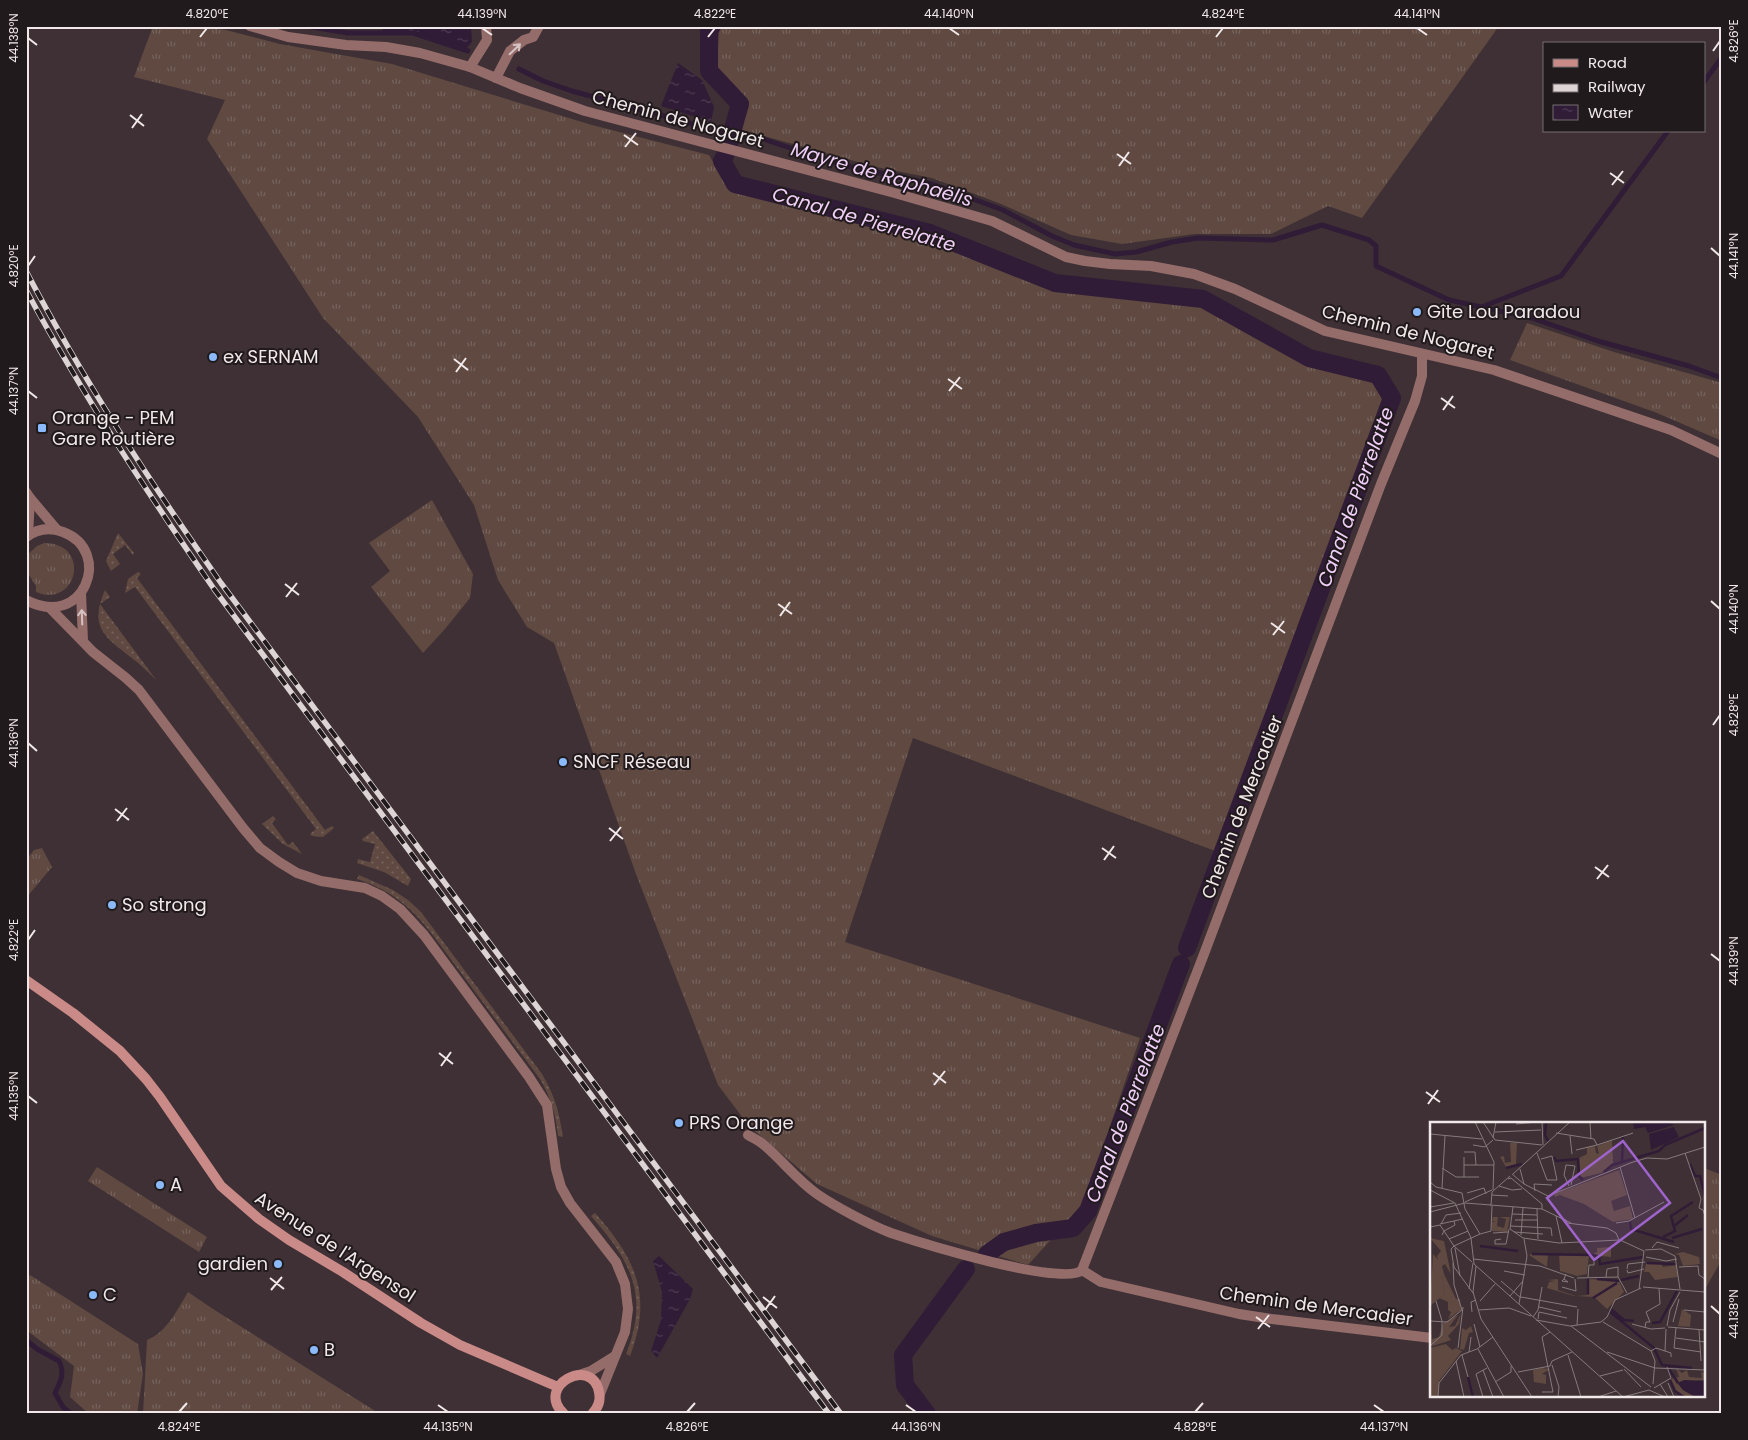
<svg xmlns="http://www.w3.org/2000/svg" width="1748" height="1440" font-family="Poppins,sans-serif">
<defs>
<pattern id="grass-tufts" width="24" height="20" patternUnits="userSpaceOnUse" patternTransform="scale(1.25)"><rect width="24" height="20" fill="#5f4941"/><path d="M3 7l-1-3M5 7V3M7 7l1-3M15 17l-1-3M17 17v-4M19 17l1-3" fill="none" stroke="#76635d"/></pattern>
<pattern id="garden-dots" width="8" height="8" patternUnits="userSpaceOnUse" patternTransform="scale(1.25)"><rect width="8" height="8" fill="#5f4941"/><path d="M2 2h.1M6 6h.1" fill="none" stroke="#76635d" stroke-width="1.8" stroke-linecap="round"/></pattern>
<pattern id="water-ripples" width="26" height="14" patternUnits="userSpaceOnUse" patternTransform="scale(1.25)"><rect width="26" height="14" fill="#301c36"/><path d="M2 4q2-2 4 0t4 0M15 11q2-2 4 0t4 0" fill="none" stroke="#4e3d53"/></pattern>
</defs>
<rect width="100%" height="100%" fill="#3e3034"/>
<g fill="url(#grass-tufts)">
<path d="M153,26H190L226,30L280,44L392,64L592,125L709,155L729,189L932,238L1056,290L1197,305L1307,366L1375,380L1383,403L1218,852L913,738L845,942L1140,1038L1084,1203L1028,1265L932,1236L817,1184L749,1126L718,1085L636,874L554,643L527,627L498,580L474,505L418,417L323,318L207,139L225,100L134,77Z"/>
<path d="M722,26H1499L1362,218L1328,206L1271,234H1195L1122,244L1071,235L1001,204L932,178L876,167L739,129L748,104L717,69L719,30Z"/>
<path d="M1527,323L1614,352L1722,383V441L1657,413L1510,360Z"/>
<path d="M432,500L473,574L470,598L445,629L423,653L371,587L390,571L369,543Z"/>
<path d="M44,543C92,543 78,609 36,592V586L29,575L26,574V556L37,546Z"/>
<path d="M42,848L52,867L26,898V860L34,850Z"/>
<path d="M97,1167L207,1237L199,1252L88,1181Z"/>
<path d="M1704,1168L1722,1175V1259L1704,1291Z"/>
<path d="M30,1275L138,1344L143,1374L137,1414H89L70,1397L74,1366L26,1330V1281Z"/>
<path d="M188,1292L213,1309L380,1414H143L147,1340C167,1332 177,1310 188,1292Z"/>
</g>
<g fill="url(#garden-dots)">
<path d="M118,533L134,553L133,555L125,545L113,554L120,564L111,571L106,561Z"/>
<path d="M138,572L141,574L137,578L325,830L332,826L334,828L323,837L312,836L310,834L316,829L135,587L125,593L128,579Z"/>
<path d="M105,590L110,597L100,604L157,681C151,675 144,668 137,662C109,639 87,631 105,590Z"/>
<path d="M273,816L276,819L272,823L288,845L293,842L302,854L283,844L262,824Z"/>
<path d="M373,831L411,879L408,886L384,872L357,863L358,859L370,862L375,844L363,841L362,839Z"/>
<path d="M359,875L393,890L408,900L421,912L542,1074C555,1097 559,1110 563,1137L558,1136C556,1115 551,1098 540,1079L432,934C409,905 392,891 357,879Z"/>
<path d="M595,1213C636,1259 653,1296 630,1356L626,1354C650,1295 630,1260 591,1216Z"/>
</g>
<g fill="url(#water-ripples)">
<path d="M384,26H471L472,42L467,48L411,31L382,32Z"/>
<path d="M678,63L702,80L714,107L711,122L661,106Z"/>
<path d="M659,1256L693,1289L690,1299L657,1358L651,1351L661,1320L662,1292L653,1261Z"/>
</g>
<g fill="none" stroke-linecap="round" stroke-linejoin="round">
<g stroke="#301c36" stroke-width="5">
<path d="M306,26L348,33H413L468,51"/>
<path d="M519,69L543,81L572,91L693,124"/>
<path d="M1704,82L1722,57"/>
<path d="M714,129L731,134L757,139"/>
<path d="M766,140L842,165L932,184L1003,210L1052,236L1074,245L1115,254L1136,252L1172,242L1198,238L1273,240L1322,225L1369,240L1376,246V266L1449,300L1532,318L1598,341L1689,366L1722,378"/>
<path d="M1484,306L1561,276L1668,131"/>
<path d="M26,1340L37,1349L59,1361C65,1373 61,1381 55,1393L63,1407L71,1414"/>
</g>
<g stroke="#301c36" stroke-width="18">
<path d="M712,26L709,30V71L740,104L729,143"/>
<path d="M725,156L722,161L735,184L930,233L1055,283L1203,299L1309,358L1378,375L1392,398L1187,948"/>
<path d="M987,1254L1004,1242L1036,1233L1073,1228L1088,1211L1181,964"/>
<path d="M927,1414L905,1385L903,1355L966,1269"/>
</g>
<g stroke="#946c6a" stroke-width="10">
<path d="M250,26L288,37L346,45L386,47L420,53L470,67L520,88L585,111L891,192L992,221L1066,257L1085,261L1110,264L1151,266L1194,274L1235,289L1325,331L1494,370L1671,430L1722,454"/>
<path d="M470,67L487,40L486,26"/>
<path d="M496,78L510,51L524,40L533,37L539,26"/>
<path d="M26,492L30,498L57,530"/>
<path d="M28,536L30,498"/>
<path d="M26,537C37,529 50,527 63,532C114,551 84,631 26,600"/>
<path d="M81,593L83,641"/>
<path d="M50,608L93,652L126,678L139,690L243,828L260,848L279,862L297,873L321,881L365,888L382,896L400,909L424,935L529,1077L547,1105L556,1169L561,1187L570,1203L616,1262L625,1284L628,1309L625,1332L600,1394"/>
<path d="M748,1135C753,1138 760,1141 764,1145C783,1161 797,1180 817,1194C836,1207 870,1225 891,1233C918,1242 1065,1288 1082,1270L1204,954L1381,484L1415,401L1422,376V354"/>
<path d="M1082,1270L1101,1282L1239,1314L1272,1319L1432,1338"/>
<path d="M579,1375L591,1371L615,1356"/>
</g>
<g stroke="#c98a88" stroke-width="10">
<path d="M26,980L73,1013L120,1051L146,1079L160,1097L221,1186L259,1219L289,1240L343,1272L421,1323L460,1345L558,1387"/>
<path d="M564,1414C534,1386 592,1355 599,1392C601,1401 598,1408 592,1414"/>
</g>
<g stroke="#ddd4d6" stroke-width="5.5">
<g id="rail">
<path d="M26,271C83,380 151,483 221,583L841,1414"/>
<path d="M26,290C82,394 147,492 214,589L829,1414"/>
</g>
</g>
<use href="#rail" stroke="#211a1c" stroke-width="4" stroke-dasharray="11" stroke-linecap="butt"/>
</g>
<defs><path id="oneway-shaft" d="M-6 0H5M1.5-3L5.5 0L1.5 3" fill="none" stroke-width="1.6" stroke-linecap="round" stroke-linejoin="round" transform="scale(1.25)"/></defs>
<g stroke="#d5c3c4">
<use href="#oneway-shaft" transform="translate(515 49) rotate(-44)"/>
<use href="#oneway-shaft" transform="translate(82 617) rotate(-92)"/>
</g>
<path fill="none" stroke="#f1e8ea" stroke-width="2" d="M482,28L492,35M949,28L959,35M1417,28L1427,35M200,37L207,28M708,37L715,28M1216,37L1223,28M28,38L37,45M1713,51L1720,41M130,115L144,126M132,128L142,114M624,135L638,145M625,147L636,133M1117,154L1131,164M1119,166L1129,152M1610,173L1624,183M1612,185L1623,171M1711,248L1720,256M28,266L35,256M454,359L468,370M456,372L466,358M948,379L962,389M28,391L37,398M949,391L960,377M1441,398L1455,408M1443,410L1453,396M285,584L299,595M286,597L297,583M1711,601L1720,609M778,604L792,614M780,616L790,602M1271,623L1285,633M1273,635L1284,621M1713,725L1720,715M28,743L37,751M115,809L129,820M117,821L127,808M609,828L623,839M610,841L621,827M1102,848L1116,858M1104,860L1114,846M1595,867L1609,877M1597,879L1608,865M28,940L35,930M1711,954L1720,961M439,1053L453,1064M441,1066L451,1052M933,1073L946,1083M934,1085L945,1071M1426,1092L1440,1102M28,1096L37,1103M1428,1104L1438,1090M270,1278L284,1289M271,1290L282,1277M763,1297L777,1308M1711,1306L1720,1314M765,1310L775,1296M1256,1317L1270,1327M1258,1329L1269,1315M438,1405L448,1412M906,1405L916,1412M1374,1405L1384,1412M179,1412L187,1403M687,1412L695,1403M1195,1412L1203,1403"/>
<g fill="#8bbafc" stroke="#211a1c" stroke-width="2">
<circle cx="1417" cy="312" r="5"/>
<circle cx="213" cy="357" r="5"/>
<rect x="37" y="423" width="10" height="10" rx="2.5"/>
<circle cx="563" cy="762" r="5"/>
<circle cx="112" cy="905" r="5"/>
<circle cx="679" cy="1123" r="5"/>
<circle cx="160" cy="1185" r="5"/>
<circle cx="278" cy="1264" r="5"/>
<circle cx="93" cy="1295" r="5"/>
<circle cx="314" cy="1350" r="5"/>
</g>
<g text-anchor="middle" stroke-width="4" stroke-linejoin="round" paint-order="stroke">
<g font-size="18" fill="#f1e8ea" stroke="#211a1c">
<text transform="translate(678 119) rotate(15)" y="6">Chemin de Nogaret</text>
<text transform="translate(1408 332) rotate(14)" y="6">Chemin de Nogaret</text>
<text transform="translate(1242 807) rotate(-69)" y="6">Chemin de Mercadier</text>
<text transform="translate(335 1247) rotate(33)" y="6">Avenue de l'Argensol</text>
<text transform="translate(1316 1306) rotate(8)" y="6">Chemin de Mercadier</text>
</g>
<g font-size="18" fill="#f1e8ea" stroke="#211a1c" text-anchor="start">
<text x="1427" y="318">Gîte Lou Paradou</text>
<text x="223" y="363">ex SERNAM</text>
<text x="52" y="424">Orange - PEM<tspan x="52" dy="21">Gare Routière</tspan></text>
<text x="573" y="768">SNCF Réseau</text>
<text x="122" y="911">So strong</text>
<text x="689" y="1129">PRS Orange</text>
<text x="170" y="1191">A</text>
<text x="268" y="1270" text-anchor="end">gardien</text>
<text x="103" y="1301">C</text>
<text x="324" y="1356">B</text>
</g>
<g font-size="19" font-style="italic" fill="#f0cff9" stroke="#211a1c">
<text transform="translate(882 174) rotate(16)" y="7">Mayre de Raphaëlis</text>
<text transform="translate(864 219) rotate(16)" y="7">Canal de Pierrelatte</text>
<text transform="translate(1355 497) rotate(-70)" y="7">Canal de Pierrelatte</text>
<text transform="translate(1125 1113) rotate(-69)" y="7">Canal de Pierrelatte</text>
</g>
</g>
<g transform="translate(1430 1122)">
<rect width="275" height="275" fill="#3e3034"/>
<path d="M182,18L183,41L171,51L150,56L149,36L157,32V25L165,24L166,31L169,32L167,24ZM80,21H87L86,42L76,45L70,35L74,34L75,41L81,40ZM189,48L197,73L181,79L184,89L200,84L203,97L183,100L154,82L130,73L125,75L124,72ZM63,95H68L67,104L74,106L76,97L69,95H80L77,110L62,109V100H66L62,99ZM181,125V135L160,133L167,130V126ZM253,130L269,135L270,142L253,144L249,133L245,132ZM118,132L117,145L99,133L101,132ZM129,132L159,133L157,152L147,154L130,149ZM128,157V168L146,174L157,173H159V157L188,159L166,174L189,159L194,170L177,187L164,175L144,174L117,166L119,160L125,159L117,158ZM16,222L22,228L26,226L32,229L9,259L8,275H0V226ZM111,246L120,247L112,252L116,253V262L104,260L103,248ZM246,246L252,251L257,248L259,255L272,256L271,250L275,251V258L246,260L253,268L265,275H255L245,269L240,257L249,255Z" fill="#5f4941"/>
<path d="M0,116L14,119L21,152L15,142L12,144L14,152L26,177H30L31,188L18,197L21,190L18,188V180L9,176L15,172L7,134L11,129ZM31,191L29,202L18,214L21,218L0,225L4,223L0,224L1,202L2,217L9,215L13,201L28,193L19,205L25,204Z" fill="#5f4941"/>
<path d="M3,132L9,139L15,172L0,184Z" fill="#5f4941"/>
<path d="M230,140L233,145L246,143L248,155L225,158L219,150H214L216,142ZM252,187L261,193L260,205L248,204ZM41,204L43,210L39,211L34,228L30,227L32,206L36,208Z" fill="#5f4941"/>
<path d="M203,0H237L244,3L218,11L215,5L204,7ZM244,5L249,15L221,28L219,12ZM254,258L275,259V275H266L253,268L248,261Z" fill="#301c36"/>
<path fill="none" stroke="#301c36" stroke-width="2.5" d="M116,0L115,13L118,19M124,35L126,39L148,37L149,54L153,58M192,40L193,15M260,42L265,54H270L275,74M76,46L92,42M174,50L182,43L229,29L235,23L275,6M200,100L201,107L244,120M244,104L258,93M233,115L245,109L241,94L263,80M242,116L272,107M50,124L88,129M102,132L164,133L169,135L170,142L213,135M217,141L245,142M158,156V172M167,157L189,159M191,158L209,154M163,176L187,161M181,187L194,198L204,199M179,189L224,226L232,243L262,246M222,201L230,200L247,169M239,247L248,261M38,255L43,275M240,258L245,269L254,275"/>
<path fill="none" stroke="#867a7d" stroke-width="1" d="M45,0L64,40L63,68M53,0L65,18L112,23M112,0L113,23M160,1L161,17M86,2L108,0M65,10L111,8M126,11L164,17L167,23L146,28M0,12L52,17M140,14L142,32M63,16L66,0M43,23L55,25L63,18M167,23L203,11M34,30H45L46,43M107,31L117,58H127L122,34L111,37M255,31L271,77L269,86L273,88L275,94M34,35V55M34,43H64M190,45L205,96M12,46L26,55H49M90,47L94,62L118,74L203,40L217,36L237,37L275,25M82,52L94,62M83,52L140,0M78,57L81,56L112,82V87M0,60L6,65L32,71L35,87L50,112L24,124M69,64L82,68L92,67M139,64L134,53L136,43L145,44L141,63M12,66L15,14M0,68L25,81L41,116L44,142L193,275M105,69L104,62L122,63M37,71L54,66L56,72M62,73L78,74M35,80L62,68M60,83L112,87L141,101M0,85L24,81M83,85L80,107L93,116L129,121L190,118L214,129M107,87L108,117M0,90L35,81L61,83L62,70L80,54M82,92L107,93M126,94L132,121M135,97L137,101L177,106L186,111L189,118M85,98H108M186,101L199,99L234,80M10,102L33,97M11,102L16,93L31,91M80,104L121,106L122,114M0,105L10,103L24,124L42,140M84,110L113,112M63,111L78,110M50,112L61,109L62,84M12,113L14,109L25,103L24,99M91,113L93,86M19,117L38,109M71,117L65,118V122H76L79,107M24,124L21,127L24,145L43,171M25,126L30,154M222,126L227,120L249,126M215,128L231,127L245,134L250,167M216,135L236,139L247,137M43,137L110,144L144,156M46,144L43,170L51,197L102,275M249,145L268,144L269,153L275,157M197,147L198,142L215,140M197,148L198,151L214,147M74,149L95,153M158,155L159,143H164V140M176,155L177,147L188,145V155M147,156L188,155L197,171M134,157L132,159L138,160L134,157L136,152M71,159L91,176M132,165L146,169L145,157M213,165L275,170M39,167L43,141M209,167L214,129M80,174L93,159M91,175L147,185M50,179L65,162M89,182L97,134L94,117M109,185L131,190M48,188L79,186L101,194M254,188L275,190M42,190L41,180L46,178M103,195L108,188L112,165M108,197L109,190L137,196M106,198L140,204L171,200L177,195L185,178L211,166M0,199L17,200L32,188L24,163L23,141M173,200L221,229L225,239L223,262M243,200L249,177M44,202L50,225M202,202L221,207L235,206M147,203L148,187M141,204L221,265M237,204L240,188L250,170M215,205L216,200H220L216,190L230,182L229,166M238,205L275,208M246,206L244,226L271,230M269,208L271,239M246,216L275,220M0,224L12,213V199L6,179M28,226L33,185M48,227L74,275M221,229L226,226L241,231V235M235,229L236,207M39,230L41,215M177,230L225,246L275,248M32,233L38,255M138,233L151,275M26,239L34,275M122,243L129,265L128,275M194,247L211,265M53,248L63,275M88,250L120,244L122,239L142,230M170,254L193,248M65,260L81,250V244M238,261L244,275M230,262L238,275M224,266L241,256L237,245M112,270H123L112,215L120,210M8,275L9,261L31,233L47,227L63,215M53,275L46,252L57,246M168,275L186,269M193,275L219,268L235,275"/>
<path fill="#9e64cc" fill-opacity="0.15" stroke="#9e64cc" stroke-width="2.5" d="M193,19L240,81L164,138L117,76Z"/>
<rect width="275" height="275" fill="none" stroke="#f1e8ea" stroke-width="2.5"/>
</g>
<rect width="1748" height="1440" fill="none" stroke="#211a1c" stroke-width="55"/>
<rect x="1543" y="42" width="162" height="90" fill="#211a1c" stroke="#746c6e"/>
<rect x="1553" y="59" width="25" height="8" fill="#c98a88" stroke="#746c6e"/>
<text x="1588" y="68" font-size="15" fill="#f1e8ea">Road</text>
<rect x="1553" y="84" width="25" height="8" fill="#ddd4d6" stroke="#746c6e"/>
<text x="1588" y="92" font-size="15" fill="#f1e8ea">Railway</text>
<rect x="1553" y="105" width="25" height="15" fill="url(#water-ripples)" stroke="#746c6e"/>
<text x="1588" y="118" font-size="15" fill="#f1e8ea">Water</text>
<rect x="28" y="28" width="1692" height="1384" fill="none" stroke="#f1e8ea" stroke-width="2"/>
<g font-size="12" text-anchor="middle" fill="#f1e8ea">
<text x="207" y="18">4.820°E</text>
<text x="482" y="18">44.139°N</text>
<text x="715" y="18">4.822°E</text>
<text x="949" y="18">44.140°N</text>
<text x="1223" y="18">4.824°E</text>
<text x="1417" y="18">44.141°N</text>
<text transform="translate(14 38) rotate(-90)" y="4">44.138°N</text>
<text transform="translate(1734 41) rotate(-90)" y="4">4.826°E</text>
<text transform="translate(1734 256) rotate(-90)" y="4">44.141°N</text>
<text transform="translate(14 266) rotate(-90)" y="4">4.820°E</text>
<text transform="translate(14 391) rotate(-90)" y="4">44.137°N</text>
<text transform="translate(1734 609) rotate(-90)" y="4">44.140°N</text>
<text transform="translate(1734 715) rotate(-90)" y="4">4.828°E</text>
<text transform="translate(14 743) rotate(-90)" y="4">44.136°N</text>
<text transform="translate(14 940) rotate(-90)" y="4">4.822°E</text>
<text transform="translate(1734 961) rotate(-90)" y="4">44.139°N</text>
<text transform="translate(14 1096) rotate(-90)" y="4">44.135°N</text>
<text transform="translate(1734 1314) rotate(-90)" y="4">44.138°N</text>
<text x="179" y="1431">4.824°E</text>
<text x="448" y="1431">44.135°N</text>
<text x="687" y="1431">4.826°E</text>
<text x="916" y="1431">44.136°N</text>
<text x="1195" y="1431">4.828°E</text>
<text x="1384" y="1431">44.137°N</text>
</g>
</svg>
